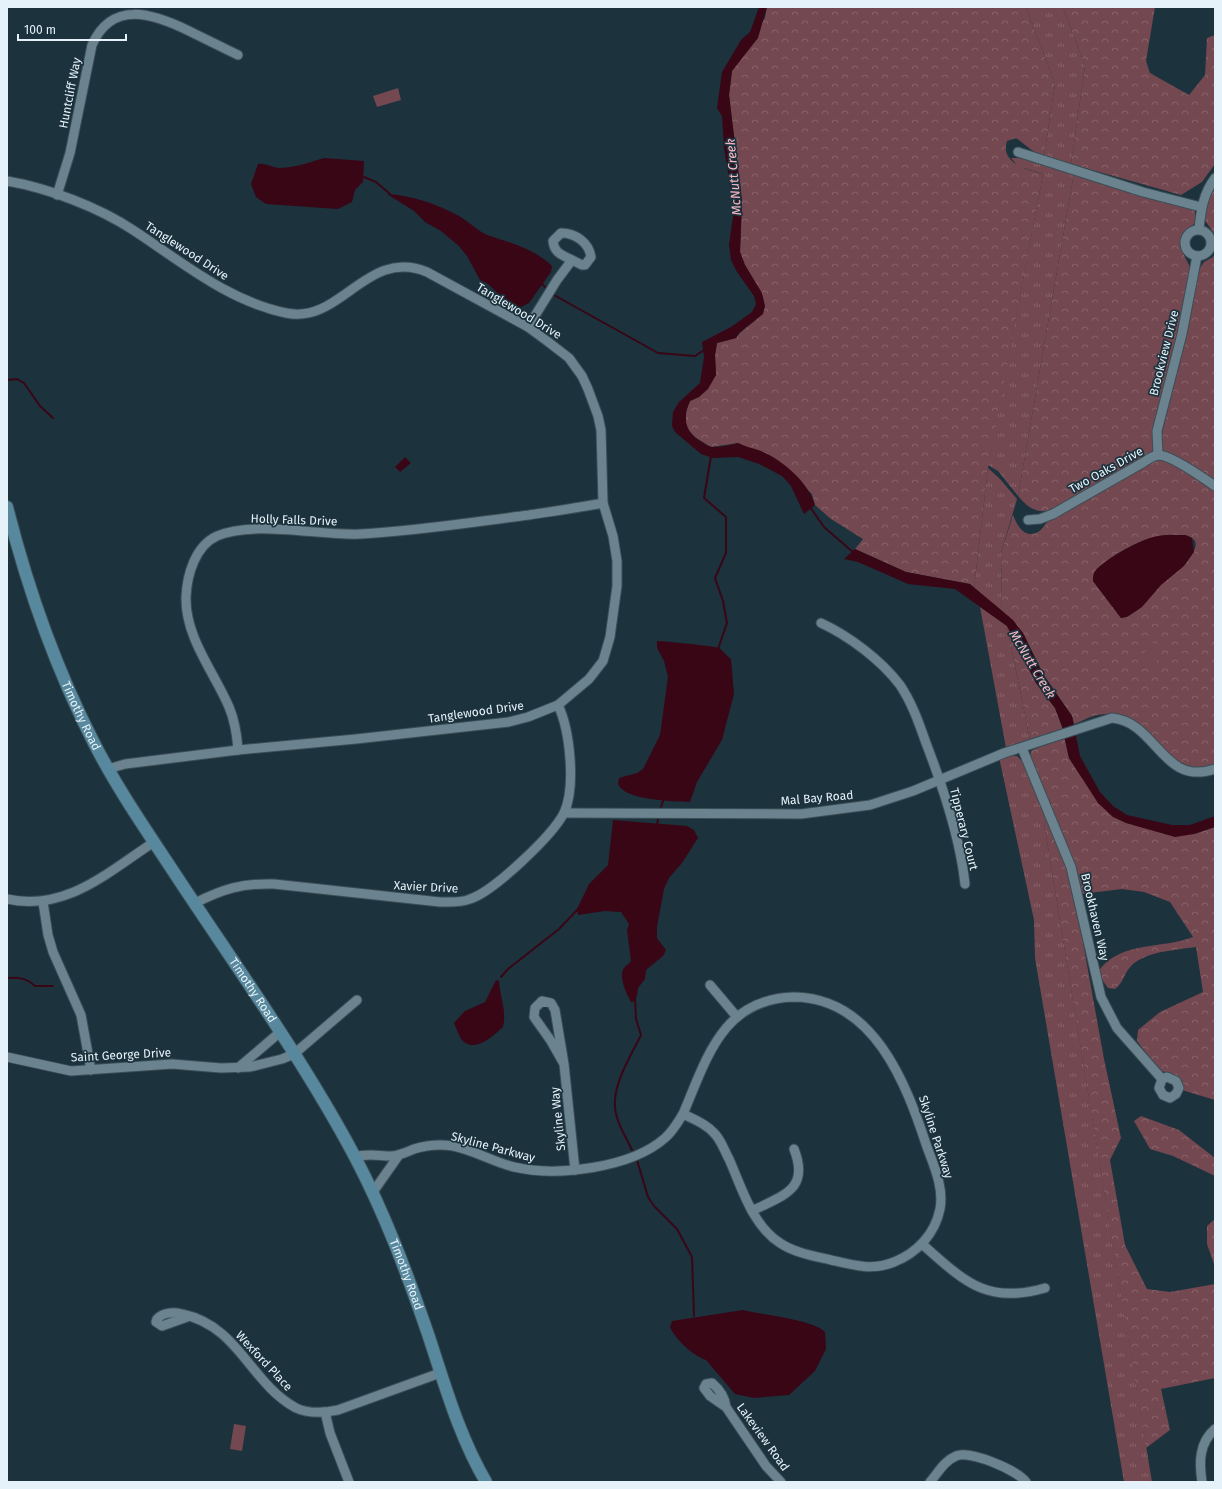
<svg xmlns="http://www.w3.org/2000/svg" width="1222" height="1489" font-family="'Fira Sans',sans-serif">
<defs>
<pattern id="grass-tufts" width="24" height="20" patternUnits="userSpaceOnUse"><rect width="24" height="20" fill="#744850"/><path d="M3 7l-1-3M5 7V3M7 7l1-3M15 17l-1-3M17 17v-4M19 17l1-3" fill="none" stroke="#88636a"/></pattern>
<pattern id="forest-crowns" width="20" height="18" patternUnits="userSpaceOnUse"><rect width="20" height="18" fill="#744850"/><path d="M2 6a3 3 0 1 1 6 0M12 15a3 3 0 1 1 6 0" fill="none" stroke="#88636a"/></pattern>
</defs>
<rect width="100%" height="100%" fill="#1c323d"/>
<g fill="url(#grass-tufts)">
<path d="M1026,7H1063L1085,66L1071,164L1044,156L1055,84Z"/>
<path d="M1011,158H1024L1074,173L1018,496L998,471L988,465L1043,174L1018,166Z"/>
<path d="M988,468L1000,479L1017,499L1001,553L1002,611L974,588Z"/>
<path d="M980,607L1007,626L1030,740L1006,748Z"/>
<path d="M1009,755L1017,756L1024,763L1048,821L1044,823L1152,1482H1124L1035,958L1034,920L999,757Z"/>
</g>
<g fill="url(#forest-crowns)" fill-rule="evenodd">
<path d="M767,7H1026L1055,84L1044,156C1032,152 1026,145 1016,138L1007,141C1000,163 1026,169 1043,174L988,468L974,588L969,584L906,572L855,549L863,539L831,519L815,505L812,494L777,461L762,452L745,447L738,443L711,447L696,438L688,430L686,423V411L690,401L699,397L716,375L715,355L717,343L736,338C745,325 761,321 765,306L752,277L745,265L740,252L742,201L729,95L732,71L765,18Z"/>
<path d="M1063,7H1155L1146,61L1150,73L1189,95L1205,75L1207,38L1215,35V164L1202,182L1181,195L1071,164L1085,66Z"/>
<path d="M1074,173L1195,209V223C1174,241 1179,245 1190,267L1181,329L1152,436L1155,451L1152,455L1127,466L1057,508C1039,515 1030,510 1018,496Z"/>
<path d="M1215,185V235L1204,219L1208,198Z"/>
<path d="M1215,254V482L1163,450L1161,445V437L1184,344L1198,271L1204,262L1213,257Z"/>
<path d="M1157,459H1167L1215,491V765C1209,766 1203,769 1197,769C1157,769 1151,702 1093,716C1087,718 1080,722 1074,724L1072,716L1044,675L1023,633L1002,611L1001,553L1013,515C1017,525 1024,539 1038,532C1042,530 1046,523 1049,520ZM1185,535C1217,543 1168,577 1161,584C1148,597 1140,614 1121,618L1093,581L1096,570C1113,555 1137,540 1160,536C1168,534 1177,535 1185,535Z"/>
<path d="M1007,626L1036,683L1055,708L1063,730L1030,740Z"/>
<path d="M1064,736L1069,758L1082,778L1126,823L1194,834L1215,827V1100L1182,1090C1180,1077 1173,1073 1160,1071L1137,1041L1138,1030L1160,1012L1203,992L1196,947C1176,950 1146,951 1131,966C1124,973 1124,982 1115,989L1108,988L1100,977V969C1122,941 1163,949 1193,937L1170,902L1144,892L1122,889L1081,894L1030,759L1031,751Z"/>
<path d="M1048,821L1067,867L1078,915L1104,1059L1121,1138L1110,1160L1125,1245L1147,1289L1170,1292L1215,1284V1378L1161,1389L1170,1430L1146,1448L1044,823Z"/>
<path d="M1141,1116L1179,1130L1215,1158V1176L1173,1156L1150,1149L1134,1121Z"/>
<path d="M1215,1219V1267L1207,1244V1226Z"/>
</g>
<g fill="#744850">
<path d="M398,88L401,100L377,107L373,96Z"/>
<path d="M1146,642L1158,643L1156,668L1144,667Z"/>
<path d="M234,1424L246,1426L242,1451L230,1449Z"/>
</g>
<g fill="#390616">
<path d="M759,7H767L758,38L732,71L729,95L742,201L740,252L745,265L762,293L765,306L763,314L739,333L736,338L717,343L715,355L716,375L708,389L699,397L690,401C682,418 685,433 702,442C705,444 709,447 713,447C722,447 730,445 738,443C746,447 753,448 761,451C783,460 809,483 815,505L804,514L791,486L782,476L759,464L738,457L713,458L701,454L675,432L672,426L673,412L679,402L700,383L704,357L702,342L731,327L752,312L756,304L754,296L737,272L731,260L729,245L734,209L724,148L722,116L717,108L722,72L741,40L750,32Z"/>
<path d="M324,158L364,161L363,182L355,190L352,202L338,209L266,204L256,197L251,184L258,164C266,163 272,168 280,168C297,167 308,163 324,158Z"/>
<path d="M387,194C410,195 437,204 457,215C469,221 478,232 490,236C512,243 536,250 552,266L551,272L529,303L519,308L510,305L488,284L480,280L467,256L459,246L441,231L425,222L414,211Z"/>
<path d="M405,457L411,463L400,472L395,467Z"/>
<path d="M1185,535L1192,538L1194,552L1184,566L1161,585L1142,607L1127,617L1121,618L1093,581C1093,577 1093,573 1096,570C1107,558 1135,543 1150,538C1161,534 1173,535 1185,535Z"/>
<path d="M855,549L906,572L970,584L1013,620L1023,633L1043,675L1072,716L1080,756L1100,792L1113,806L1127,815L1172,825H1190L1215,816V827L1194,834L1175,837L1126,823L1113,817L1098,803L1069,758L1062,726L1055,708L1036,683L1007,626L955,589L908,584L858,562L844,559Z"/>
<path d="M657,641C662,641 715,646 719,648C723,651 727,656 731,659L734,694L722,740L697,782L690,802C674,801 625,801 618,784L619,778L637,773L643,769L660,735L668,677L664,661L657,648Z"/>
<path d="M613,820L687,826L694,830L698,838L682,863L669,878L664,889L657,927V938L666,950L663,956L646,970L645,979L638,988L637,996L632,1003C627,996 618,976 624,968C626,965 629,964 631,961L627,930L629,924L621,912L605,911L578,915L577,909L589,884L608,865Z"/>
<path d="M496,980L499,981C500,997 507,1011 503,1027C494,1035 477,1052 464,1042C459,1038 457,1029 454,1023L465,1011L485,1002Z"/>
<path d="M743,1310C762,1315 812,1319 825,1332L826,1349L815,1371L789,1395L754,1398L735,1394L706,1360C692,1355 676,1340 670,1327L672,1321Z"/>
</g>
<g fill="none" stroke-linecap="round" stroke-linejoin="round">
<g stroke="#390616" stroke-width="2">
<path d="M364,177L376,182L390,194"/>
<path d="M542,284L545,287"/>
<path d="M554,295L658,353L695,356L704,350"/>
<path d="M7,380L17,379L24,383L40,406L53,418"/>
<path d="M711,456L704,498L726,517V553L715,578L723,601L727,623L718,649"/>
<path d="M810,507L824,527L854,553"/>
<path d="M661,807L664,798"/>
<path d="M657,825L658,819"/>
<path d="M501,977L508,969L559,929L579,908"/>
<path d="M7,978C19,977 26,978 35,986H53"/>
<path d="M632,1150C626,1137 616,1122 615,1107C613,1083 631,1056 641,1035L636,1019L635,998"/>
<path d="M637,1160L648,1197L654,1206L677,1229L692,1257L694,1316"/>
</g>
<g stroke="#3a4e56" stroke-width="11">
<g id="street">
<path d="M1018,152L1143,192L1201,207"/>
<path d="M7,181C48,188 98,207 133,230C182,262 228,301 286,313C341,325 366,247 427,272L528,327L547,341L569,358L582,376L588,389L598,416L601,430L603,503L613,536L617,561V586L610,637L603,661L589,679L558,705L528,717L509,722L356,739L238,750L125,764L108,769"/>
<path d="M57,195L70,153L92,45C112,0 152,13 189,31C205,39 222,47 238,55"/>
<path d="M1199,229C1201,210 1203,194 1215,178"/>
<circle cx="1198" cy="243" r="13"/>
<path d="M528,327L557,280L572,260L582,265H585L591,257C589,243 576,233 561,233L553,241C554,253 562,255 572,260"/>
<path d="M1158,455L1157,431L1182,334L1197,256"/>
<path d="M1028,520L1040,519L1053,514L1144,462C1148,459 1153,456 1158,455C1169,454 1205,479 1215,486"/>
<path d="M821,623C849,636 881,660 900,685C912,703 919,723 926,743C943,787 960,837 965,884"/>
<path d="M1022,748L1071,867L1101,997L1117,1028L1162,1079L1159,1088L1163,1095L1170,1098L1176,1094L1179,1088L1176,1081L1167,1077L1162,1079"/>
<path d="M238,750C237,735 235,721 229,707C214,672 185,637 186,597C187,575 195,546 217,536C254,520 319,536 361,534C417,531 473,522 529,515C554,511 578,508 603,503"/>
<path d="M564,813L801,814L870,805L913,791L1004,753L1112,718C1157,722 1162,787 1215,769"/>
<path d="M7,899C66,912 108,872 154,842"/>
<path d="M43,902L48,935L53,952L81,1015L91,1070"/>
<path d="M195,903C223,889 242,883 274,884L440,902C450,902 461,903 470,899C494,891 552,836 564,813C576,787 570,730 558,705"/>
<path d="M710,985L737,1017"/>
<path d="M794,997C874,998 906,1083 927,1147C934,1166 944,1188 940,1209C935,1234 917,1253 894,1262C873,1271 852,1265 831,1260C814,1256 795,1253 780,1243C752,1225 742,1188 729,1159C724,1150 721,1139 713,1132C705,1123 693,1119 683,1114C707,1058 722,999 794,997Z"/>
<path d="M7,1057L71,1071L172,1064L221,1068L250,1067L282,1059L294,1054L357,1000"/>
<path d="M564,1064L551,1041L534,1017L535,1008L542,1001L551,1003L555,1010L564,1064L575,1170"/>
<path d="M238,1068L279,1033"/>
<path d="M355,1157C367,1153 379,1156 391,1156C399,1156 407,1152 414,1149C427,1145 440,1144 453,1146C474,1150 493,1162 514,1167C557,1177 631,1168 665,1138C673,1131 678,1122 683,1114"/>
<path d="M373,1192L399,1155"/>
<path d="M752,1211C783,1195 810,1190 794,1149"/>
<path d="M922,1244C964,1281 986,1305 1045,1288"/>
<path d="M190,1316L162,1326L156,1322L157,1319C163,1312 174,1312 182,1314C239,1326 250,1383 296,1408C309,1414 324,1413 338,1410L440,1373"/>
<path d="M726,1407L710,1396L704,1388L706,1384L712,1383C719,1389 725,1397 726,1407L766,1466L781,1482"/>
<path d="M325,1412L330,1433L349,1482"/>
<path d="M930,1482C938,1473 944,1461 956,1456C970,1450 1017,1470 1026,1482"/>
<path d="M1202,1482C1199,1462 1199,1443 1215,1429"/>
</g>
</g>
<g stroke="#3a4e56" stroke-width="14">
<g id="secondary">
<path id="s1" d="M7,507C28,590 55,667 94,743C119,792 151,837 181,883C240,972 305,1063 355,1157C385,1214 407,1273 428,1334C445,1385 459,1436 486,1482"/>
</g>
</g>
<use href="#street" stroke="#6b838f" stroke-width="9"/>
<use href="#secondary" stroke="#57889d" stroke-width="12"/>
</g>
<g text-anchor="middle" stroke-width="3.5" stroke-linejoin="round" paint-order="stroke">
<g font-size="12" fill="#e5f2f9" stroke="#1c323d">
<text transform="translate(70 93) rotate(-79)" y="4">Huntcliff Way</text>
<text transform="translate(187 251) rotate(33)" y="4">Tanglewood Drive</text>
<text transform="translate(519 311) rotate(31)" y="4">Tanglewood Drive</text>
<text transform="translate(1164 353) rotate(-76)" y="4">Brookview Drive</text>
<text transform="translate(1106 470) rotate(-29)" y="4">Two Oaks Drive</text>
<text transform="translate(294 520) rotate(2)" y="4">Holly Falls Drive</text>
<text transform="translate(476 712) rotate(-8)" y="4">Tanglewood Drive</text>
<text dy="4" stroke="none"><textPath href="#s1" startOffset="222">Timothy Road</textPath></text>
<text transform="translate(817 798) rotate(-5)" y="4">Mal Bay Road</text>
<text transform="translate(964 829) rotate(76)" y="4">Tipperary Court</text>
<text transform="translate(426 887) rotate(3)" y="4">Xavier Drive</text>
<text transform="translate(1095 917) rotate(77)" y="4">Brookhaven Way</text>
<text dy="4" stroke="none"><textPath href="#s1" startOffset="546">Timothy Road</textPath></text>
<text transform="translate(121 1055) rotate(-3)" y="4">Saint George Drive</text>
<text transform="translate(558 1119) rotate(-96)" y="4">Skyline Way</text>
<text transform="translate(936 1137) rotate(72)" y="4">Skyline Parkway</text>
<text transform="translate(493 1147) rotate(15)" y="4">Skyline Parkway</text>
<text dy="4" stroke="none"><textPath href="#s1" startOffset="870">Timothy Road</textPath></text>
<text transform="translate(264 1361) rotate(47)" y="4">Wexford Place</text>
<text transform="translate(763 1437) rotate(54)" y="4">Lakeview Road</text>
</g>
<g font-size="13" font-style="italic" fill="#fbb9c4" stroke="#1c323d">
<text transform="translate(733 177) rotate(-95)" y="5">McNutt Creek</text>
<text transform="translate(1033 664) rotate(59)" y="5">McNutt Creek</text>
</g>
</g>
<rect width="1222" height="1489" fill="none" stroke="#e5f2f9" stroke-width="16"/>
<path d="M18 34v6h108v-6" fill="none" stroke="#e5f2f9" stroke-width="2"/>
<text x="24" y="34" font-size="12" fill="#e5f2f9" stroke="#1c323d" stroke-width="3" paint-order="stroke">100 m</text>
</svg>
